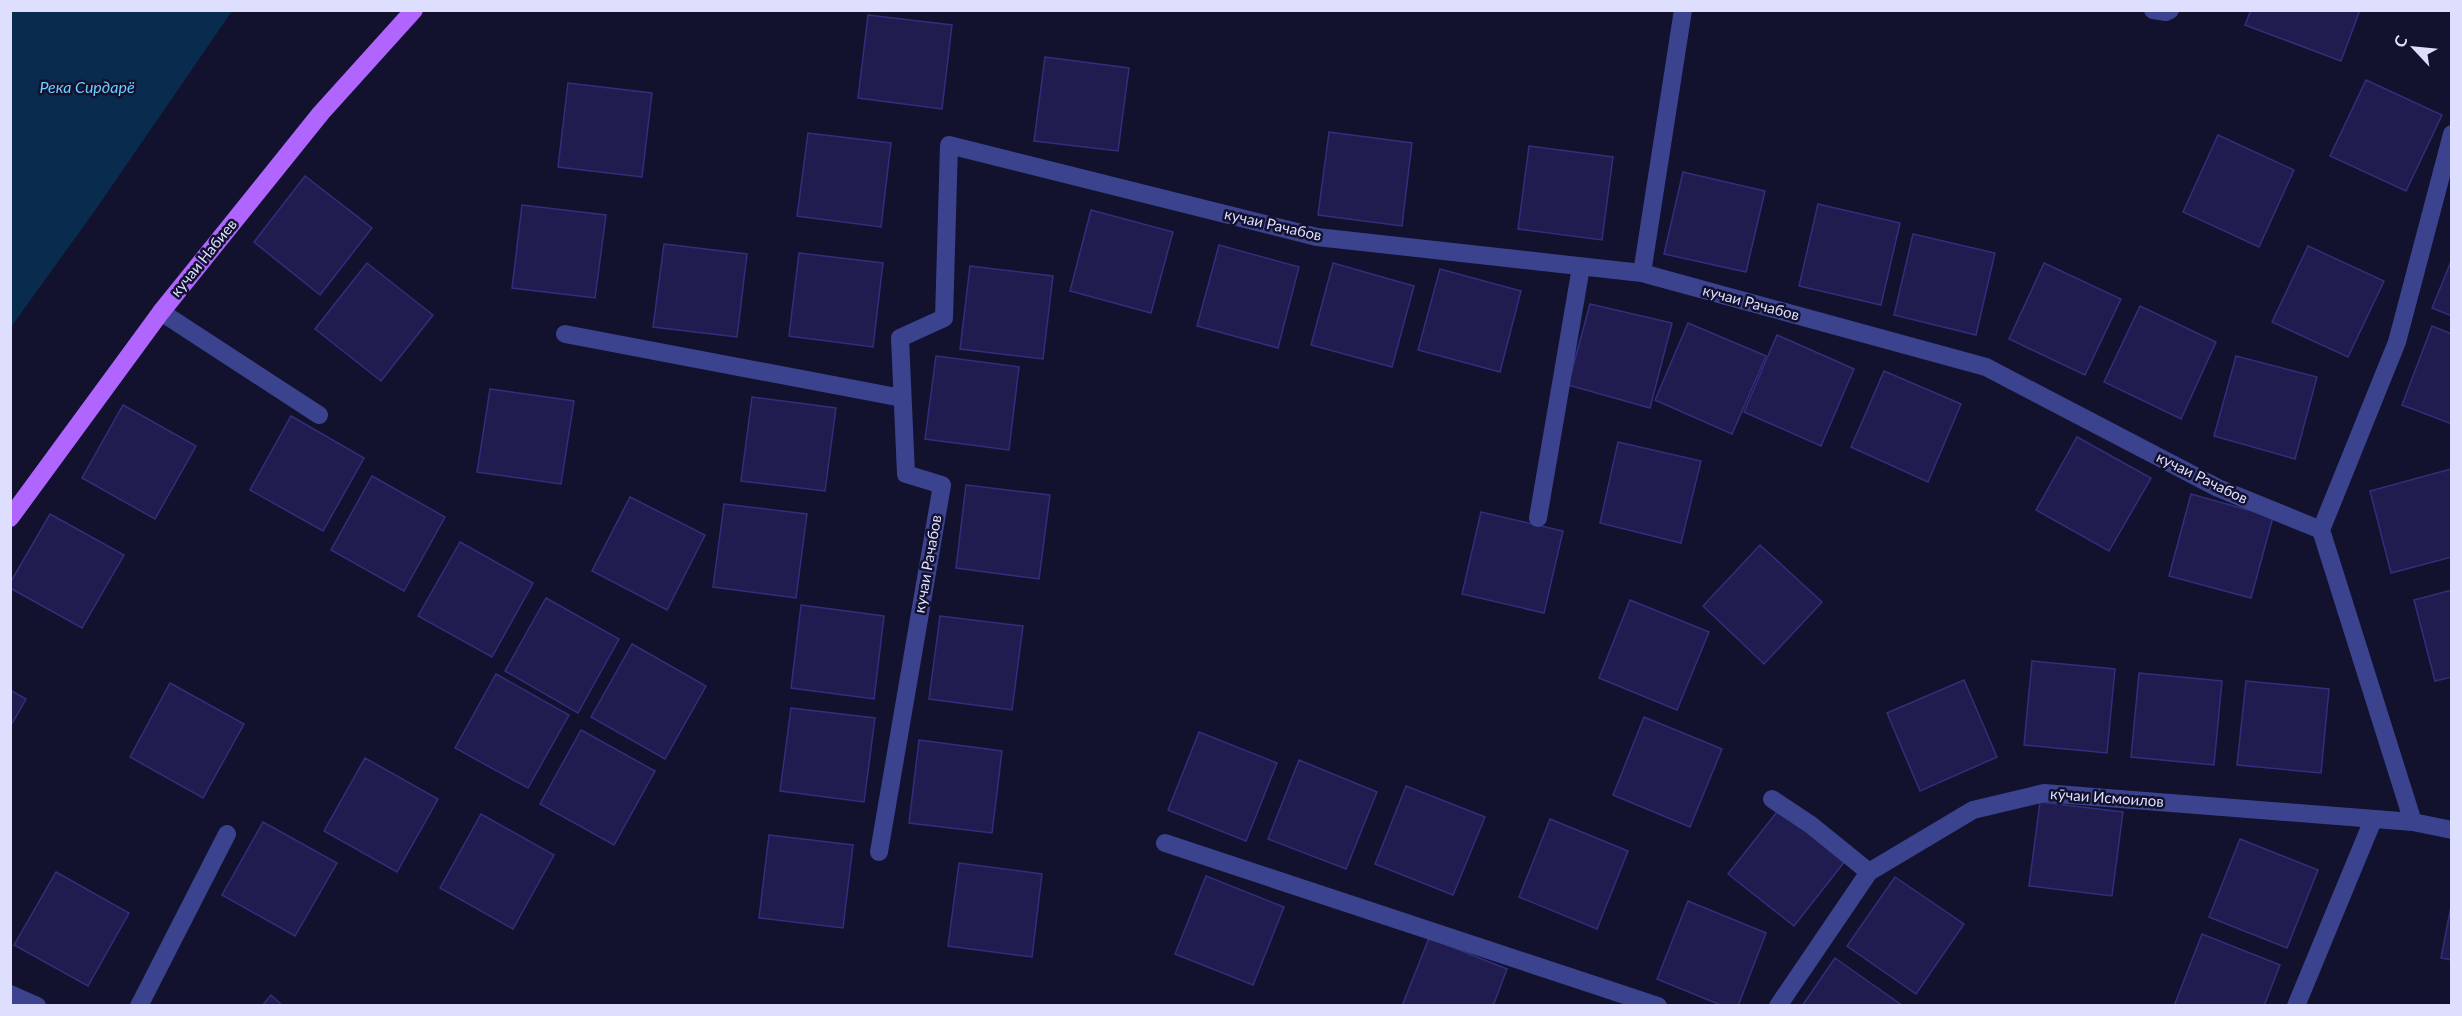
<svg xmlns="http://www.w3.org/2000/svg" width="2462" height="1016" font-family="Lato,sans-serif">
<rect width="100%" height="100%" fill="#12112e"/>
<path fill="#092c4e" d="M11,10L232,11L96,209L11,327Z"/>
<g fill="#201c4f" stroke="#332e7c" stroke-width="1.5">
<path d="M2251,10H2360L2341,61L2245,25Z"/>
<path d="M868,15L952,25L942,109L858,98Z"/>
<path d="M1045,57L1129,68L1118,151L1034,141Z"/>
<path d="M2366,80L2442,115L2406,191L2330,156Z"/>
<path d="M568,83L652,93L642,177L558,167Z"/>
<path d="M1329,132L1412,143L1402,226L1318,215Z"/>
<path d="M808,133L891,143L881,227L797,216Z"/>
<path d="M2218,135L2294,170L2259,247L2183,212Z"/>
<path d="M1529,146L1613,157L1602,240L1518,229Z"/>
<path d="M1683,172L1765,191L1746,272L1664,254Z"/>
<path d="M305,176L372,228L320,295L254,242Z"/>
<path d="M1818,204L1900,223L1881,305L1799,286Z"/>
<path d="M522,205L606,215L595,298L512,288Z"/>
<path d="M1091,210L1173,232L1151,313L1070,291Z"/>
<path d="M1913,234L1995,253L1976,335L1894,315Z"/>
<path d="M664,244L747,254L737,337L653,327Z"/>
<path d="M1219,245L1299,267L1278,348L1197,326Z"/>
<path d="M2308,246L2384,281L2348,357L2272,322Z"/>
<path d="M799,253L883,263L873,347L789,336Z"/>
<path d="M2452,259V316L2432,308Z"/>
<path d="M367,263L433,315L381,381L315,329Z"/>
<path d="M1333,263L1414,286L1392,367L1311,345Z"/>
<path d="M2044,263L2121,299L2085,375L2009,339Z"/>
<path d="M970,266L1053,276L1043,359L960,349Z"/>
<path d="M1440,269L1521,291L1500,372L1418,350Z"/>
<path d="M1590,304L1672,323L1650,408L1568,385Z"/>
<path d="M2140,306L2216,342L2181,419L2104,382Z"/>
<path d="M1688,323L1766,356L1732,434L1655,400Z"/>
<path d="M2432,326L2452,334V424L2402,405Z"/>
<path d="M1777,335L1854,369L1821,446L1744,412Z"/>
<path d="M936,356L1019,367L1009,450L925,439Z"/>
<path d="M2236,356L2317,377L2295,459L2214,436Z"/>
<path d="M1884,371L1961,404L1928,482L1851,447Z"/>
<path d="M490,389L574,401L561,484L477,472Z"/>
<path d="M752,397L836,408L825,491L741,481Z"/>
<path d="M123,405L196,446L155,519L82,478Z"/>
<path d="M291,416L364,458L323,531L250,490Z"/>
<path d="M2077,437L2151,478L2109,551L2036,510Z"/>
<path d="M1618,442L1701,461L1681,543L1600,523Z"/>
<path d="M2451,469L2452,557L2391,573L2370,491Z"/>
<path d="M372,476L445,517L404,591L331,550Z"/>
<path d="M966,485L1050,495L1039,579L956,568Z"/>
<path d="M2191,494L2273,517L2251,598L2169,576Z"/>
<path d="M630,497L705,535L667,610L592,571Z"/>
<path d="M724,504L807,514L796,598L713,587Z"/>
<path d="M1481,512L1563,531L1544,613L1462,594Z"/>
<path d="M50,514L124,555L82,628L10,588V583Z"/>
<path d="M460,542L533,583L492,657L418,616Z"/>
<path d="M1760,545L1822,602L1764,664L1703,606Z"/>
<path d="M2452,590V677L2435,681L2414,600Z"/>
<path d="M546,598L619,639L578,713L505,671Z"/>
<path d="M1630,600L1709,632L1677,710L1599,678Z"/>
<path d="M801,605L884,616L874,699L791,688Z"/>
<path d="M940,616L1023,626L1012,710L929,699Z"/>
<path d="M632,644L706,686L665,759L591,717Z"/>
<path d="M2032,661L2115,669L2107,753L2024,745Z"/>
<path d="M2139,673L2222,681L2214,765L2131,757Z"/>
<path d="M496,674L569,715L528,788L455,748Z"/>
<path d="M1964,680L1997,757L1920,791L1887,713Z"/>
<path d="M2246,681L2329,689L2321,773L2237,765Z"/>
<path d="M170,683L244,724L203,798L130,757Z"/>
<path d="M10,690L26,699L10,727Z"/>
<path d="M791,708L875,718L864,802L780,791Z"/>
<path d="M1644,717L1722,749L1690,827L1613,795Z"/>
<path d="M581,730L655,771L614,845L540,804Z"/>
<path d="M1199,732L1277,763L1246,841L1168,810Z"/>
<path d="M919,740L1002,751L992,833L909,823Z"/>
<path d="M365,758L438,799L397,872L324,831Z"/>
<path d="M1299,760L1377,792L1346,869L1268,839Z"/>
<path d="M1406,786L1485,817L1453,895L1375,864Z"/>
<path d="M2040,802L2123,812L2112,896L2029,886Z"/>
<path d="M1780,808L1845,861L1794,926L1728,874Z"/>
<path d="M481,814L554,855L513,929L440,888Z"/>
<path d="M1550,819L1628,851L1597,929L1519,897Z"/>
<path d="M263,822L337,863L295,936L222,895Z"/>
<path d="M769,835L853,845L843,928L759,918Z"/>
<path d="M2240,839L2318,870L2287,948L2209,917Z"/>
<path d="M959,863L1042,874L1032,957L948,946Z"/>
<path d="M56,872L129,913L88,986L14,945Z"/>
<path d="M1206,876L1284,907L1253,985L1175,954Z"/>
<path d="M1895,877L1964,924L1916,994L1847,946Z"/>
<path d="M1688,901L1766,933L1738,1006H1723L1657,979Z"/>
<path d="M2452,901V960L2441,958Z"/>
<path d="M2202,934L2280,965L2264,1006H2174Z"/>
<path d="M1429,938L1507,969L1493,1006H1402Z"/>
<path d="M1835,958L1903,1006H1802Z"/>
<path d="M271,995L283,1006H262Z"/>
</g>
<g fill="none" stroke-linecap="round" stroke-linejoin="round">
<g stroke="#3b438e" stroke-width="18">
<path d="M2153,10L2166,12L2170,10"/>
<path d="M1642,273L1683,10"/>
<path d="M161,312L319,415"/>
<path d="M565,334L902,398"/>
<path d="M1538,518L1581,267"/>
<path d="M1772,799L1811,825L1869,872"/>
<path d="M2413,822L2321,530L2397,342L2452,134"/>
<path d="M1165,843L1658,1006"/>
<path d="M879,852L942,485L906,474L900,338L944,318L949,145L1317,237L1642,273L1986,367L2218,488L2321,530"/>
<path d="M10,994L37,1006"/>
<path d="M139,1006L227,834"/>
<path d="M1778,1006L1869,872L1973,810L2044,793L2413,822L2452,830"/>
<path d="M2296,1006L2373,820"/>
</g>
<path stroke="#b065ff" stroke-width="18" d="M10,518L161,312L321,113L414,10"/>
</g>
<g text-anchor="middle" stroke-width="5" stroke-linejoin="round" paint-order="stroke">
<g font-size="15" fill="#dedeff" stroke="#12112e">
<text transform="translate(1273 225) rotate(13)" y="5">кучаи Рачабов</text>
<text transform="translate(204 258) rotate(-51)" y="5">кучаи Набиев</text>
<text transform="translate(1751 303) rotate(15)" y="5">кучаи Рачабов</text>
<text transform="translate(2202 478) rotate(26)" y="5">кучаи Рачабов</text>
<text transform="translate(928 564) rotate(-80)" y="5">кучаи Рачабов</text>
<text transform="translate(2107 798) rotate(4)" y="5">кӯчаи Исмоилов</text>
</g>
<g font-size="16" font-style="italic" fill="#6ccfff" stroke="#12112e">
<text x="87" y="93">Река Сирдарё</text>
</g>
</g>
<rect width="2462" height="1016" fill="none" stroke="#dedeff" stroke-width="24"/>
<g transform="translate(2414 48) rotate(296)" stroke="#12112e" stroke-width="4.5" paint-order="stroke">
<path d="M0-4.5L10 22L0 15L-10 22Z" fill="#dedeff"/>
<text y="-9" font-size="16" font-weight="bold" text-anchor="middle" fill="#dedeff">С</text>
</g>
</svg>
